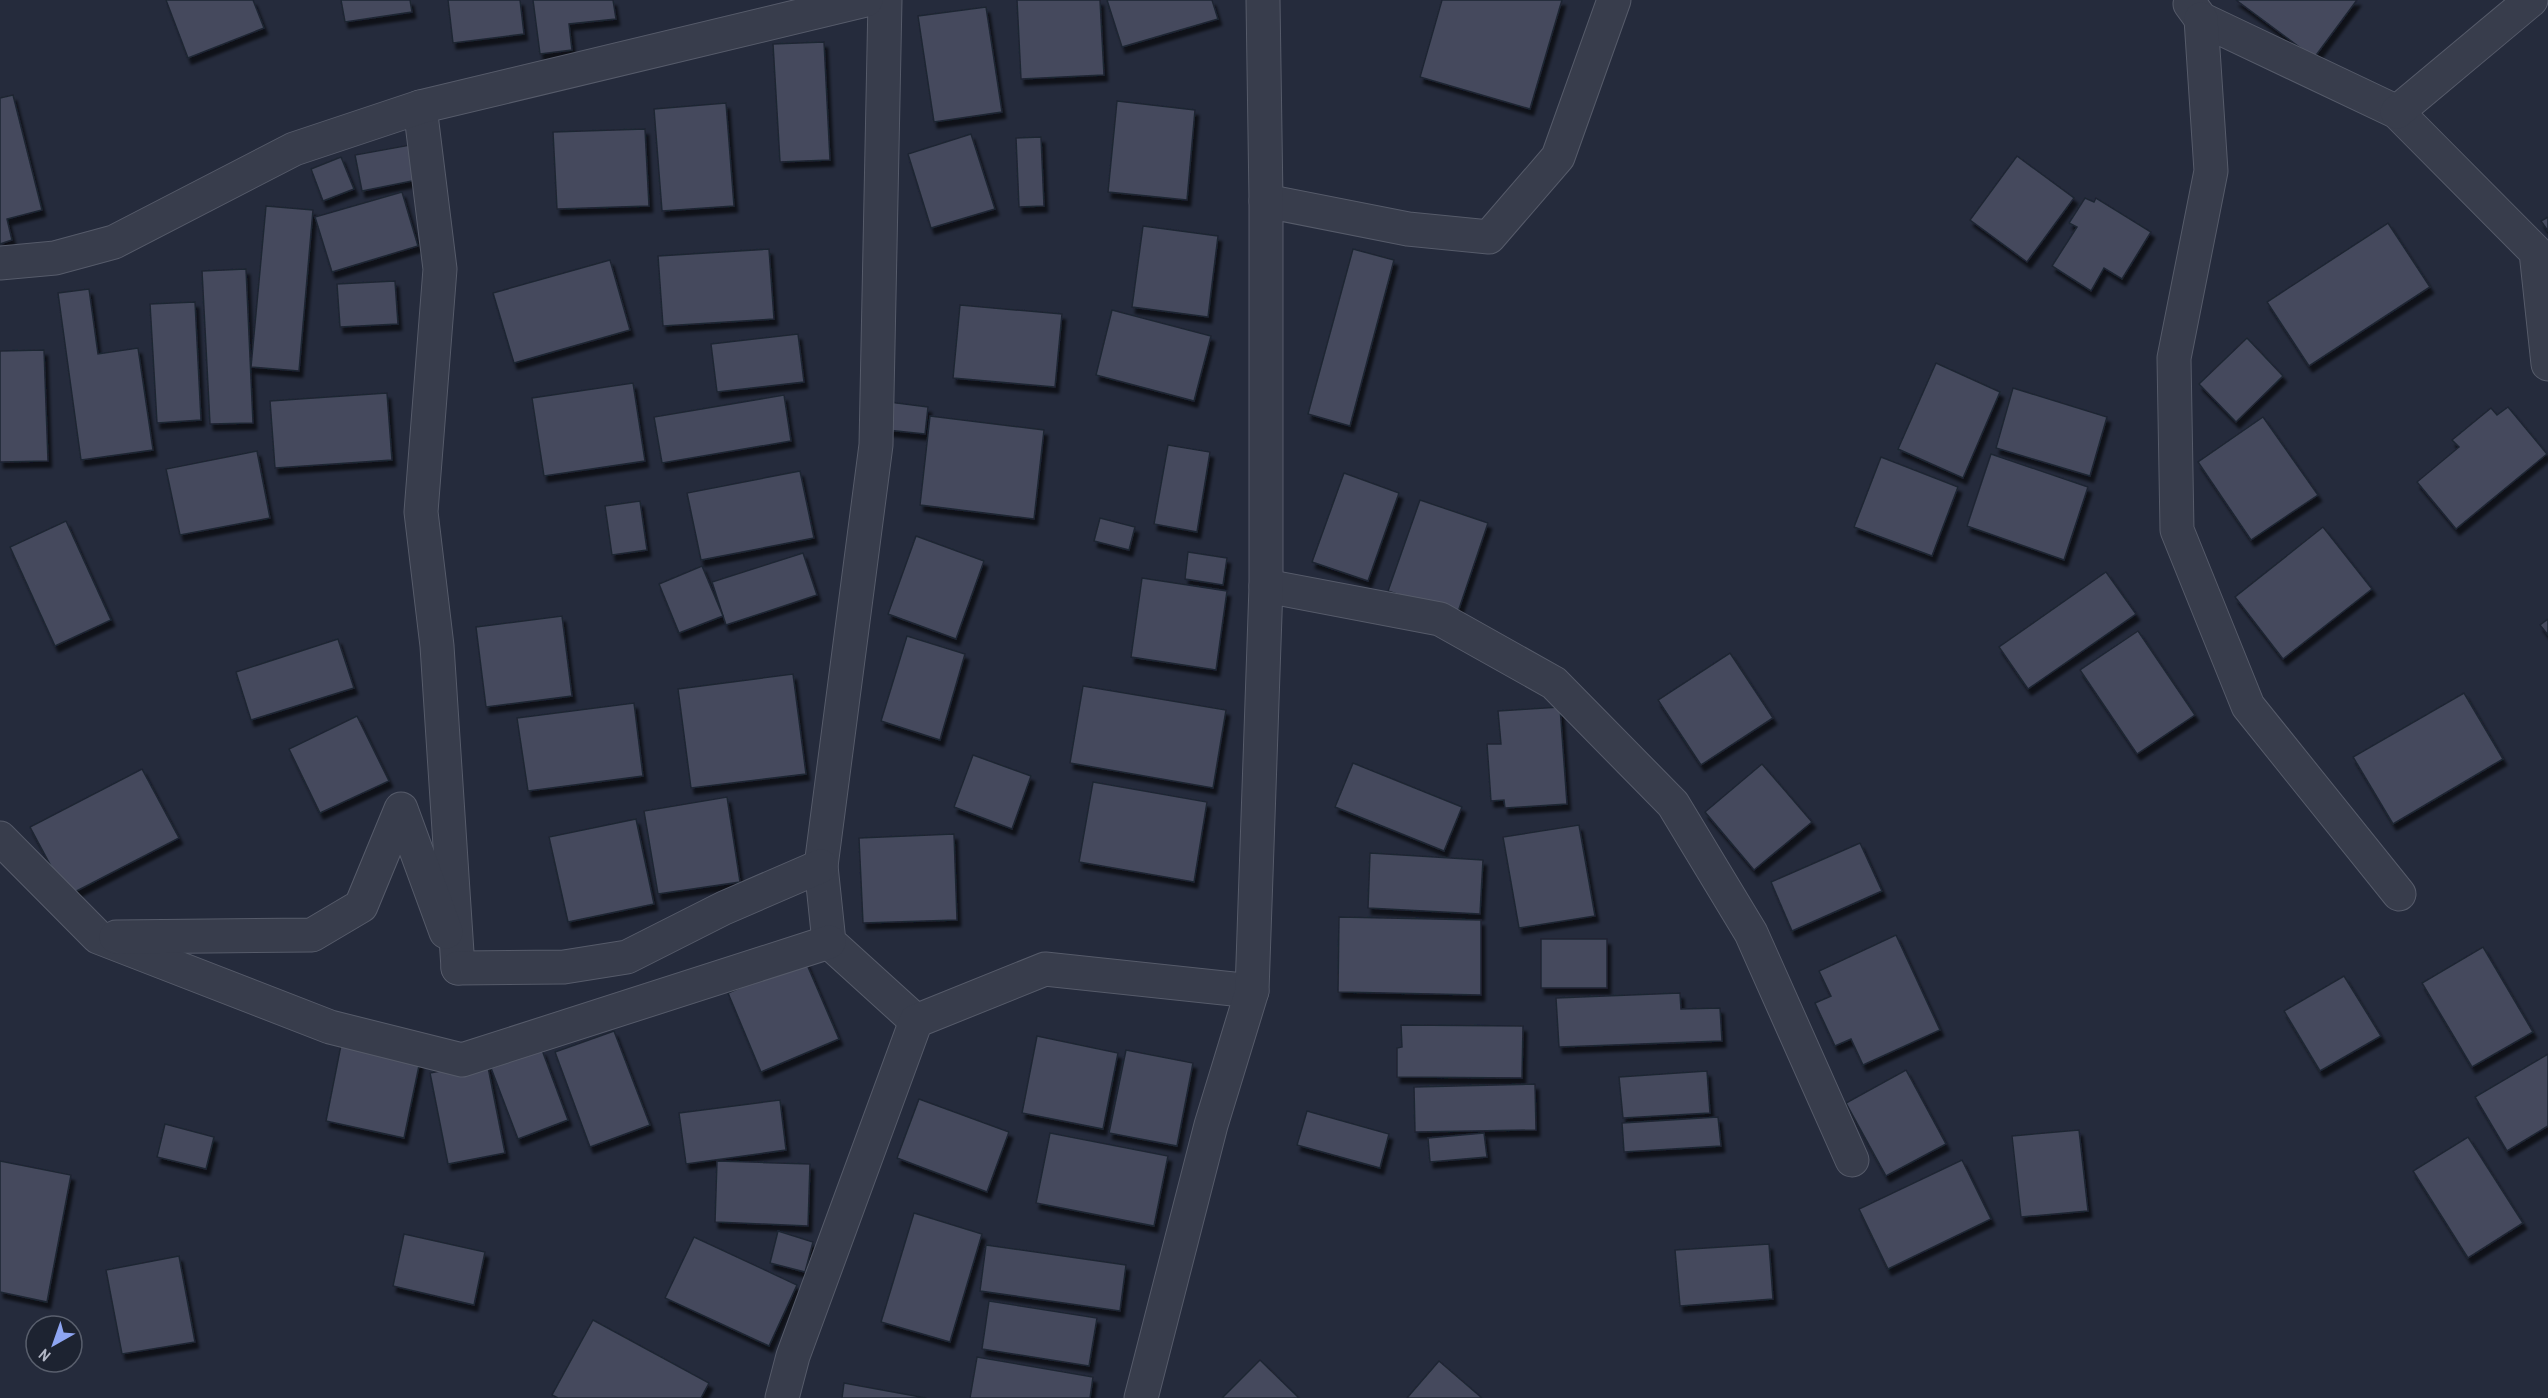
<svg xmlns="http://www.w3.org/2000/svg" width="2548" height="1398" font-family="'Archivo Narrow',sans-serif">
<defs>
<filter id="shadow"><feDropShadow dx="3.5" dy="6" stdDeviation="1.5" flood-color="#0009"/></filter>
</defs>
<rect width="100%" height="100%" fill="#252b3c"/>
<g fill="#444a5d" stroke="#1f2533" stroke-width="1.5" filter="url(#shadow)">
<path d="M166,0H253L264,28L188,58Z"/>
<path d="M341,0H410L412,12L345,22Z"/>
<path d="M448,0H520L524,34L453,43Z"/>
<path d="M533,0H613L616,19L569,24L572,50L540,54Z"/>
<path d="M1017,0H1100L1104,75L1021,79Z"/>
<path d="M1107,0H1212L1218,19L1122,47Z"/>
<path d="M1442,0H1562L1530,109L1420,77Z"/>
<path d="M2236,0H2357L2314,58Z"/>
<path d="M986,7L1002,112L934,122L918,16Z"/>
<path d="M824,42L830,160L780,162L773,44Z"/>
<path d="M13,95L42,210L7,219L12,240L0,244V98Z"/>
<path d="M1117,101L1195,110L1187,200L1108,192Z"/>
<path d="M726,103L734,206L662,211L654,109Z"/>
<path d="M645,129L649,206L557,209L553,132Z"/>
<path d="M971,134L995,209L931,228L908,154Z"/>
<path d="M1041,137L1044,206L1019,207L1016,138Z"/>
<path d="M410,145L417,180L362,191L355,155Z"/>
<path d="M2017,156L2074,198L2027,262L1970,220Z"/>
<path d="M341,157L354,189L323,201L311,169Z"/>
<path d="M402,192L418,246L332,272L315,217Z"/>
<path d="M2085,198L2094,202L2096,198L2151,232L2122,279L2104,268L2091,291L2052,266L2077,227L2069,223Z"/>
<path d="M266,206L313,210L299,371L251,367Z"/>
<path d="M2548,217V231L2541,221Z"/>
<path d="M2388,223L2430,287L2309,366L2267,302Z"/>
<path d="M1143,226L1218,236L1208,317L1132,307Z"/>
<path d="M769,249L774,319L663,326L658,256Z"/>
<path d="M1353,249L1394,260L1350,426L1308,414Z"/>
<path d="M610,260L630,330L514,363L493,293Z"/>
<path d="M246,269L253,423L210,424L202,271Z"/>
<path d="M395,281L398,324L340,327L337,284Z"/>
<path d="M89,289L98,354L138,348L153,450L81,460L58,293Z"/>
<path d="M195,302L201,420L157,423L150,304Z"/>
<path d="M960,305L1062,314L1055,387L953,378Z"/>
<path d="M1112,310L1211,336L1194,401L1096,375Z"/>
<path d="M798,334L804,382L717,392L711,344Z"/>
<path d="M2247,338L2283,376L2236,422L2199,384Z"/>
<path d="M44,350L48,461L0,462V351Z"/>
<path d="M1936,363L2000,392L1963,478L1898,449Z"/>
<path d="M633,383L645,461L544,476L532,398Z"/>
<path d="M2013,388L2107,417L2090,476L1996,448Z"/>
<path d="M387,393L392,460L275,468L270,401Z"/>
<path d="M784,395L791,441L662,463L654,417Z"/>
<path d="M889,402L928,407L925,434L887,430Z"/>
<path d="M2508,407L2547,454L2456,529L2417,482L2459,447L2452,440L2491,408L2497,415Z"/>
<path d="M930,416L1044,430L1034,519L920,505Z"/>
<path d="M2263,417L2318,495L2251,540L2198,462Z"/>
<path d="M1168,445L1210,452L1197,532L1154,524Z"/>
<path d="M257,451L270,518L180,535L166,469Z"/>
<path d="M1991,454L2088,487L2064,560L1967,526Z"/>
<path d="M1881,457L1958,487L1932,556L1854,527Z"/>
<path d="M800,471L814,538L701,560L687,493Z"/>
<path d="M1344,473L1399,493L1368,581L1312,562Z"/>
<path d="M1420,500L1488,523L1457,615L1388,591Z"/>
<path d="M640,501L647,550L612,555L605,506Z"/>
<path d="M1100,518L1135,527L1129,550L1094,541Z"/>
<path d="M66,521L111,620L55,646L10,547Z"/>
<path d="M2323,527L2372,589L2283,659L2235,597Z"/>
<path d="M916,536L984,561L956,639L888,614Z"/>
<path d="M1188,552L1227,558L1223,585L1185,579Z"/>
<path d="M803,553L817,595L726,625L712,582Z"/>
<path d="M702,566L723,616L679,633L659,584Z"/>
<path d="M2106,572L2136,614L2028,689L1999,647Z"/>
<path d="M1142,578L1227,591L1216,670L1131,657Z"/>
<path d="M562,616L572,696L486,707L476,627Z"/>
<path d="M2548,619V635L2540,625Z"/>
<path d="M2138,631L2195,715L2137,754L2080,670Z"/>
<path d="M907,636L965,654L940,740L881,721Z"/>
<path d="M338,639L354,688L251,720L236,672Z"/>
<path d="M1730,653L1773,718L1701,765L1658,700Z"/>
<path d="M793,674L806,774L691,788L678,689Z"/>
<path d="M1083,686L1226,710L1213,788L1070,763Z"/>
<path d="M2464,693L2503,759L2393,824L2353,757Z"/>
<path d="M634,703L643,776L528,791L517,718Z"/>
<path d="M1560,707L1567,804L1505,808L1504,800L1491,801L1487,744H1501L1498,711Z"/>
<path d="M357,716L389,781L320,813L289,749Z"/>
<path d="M973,755L1031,776L1012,829L954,807Z"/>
<path d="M1353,763L1462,807L1444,851L1335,807Z"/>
<path d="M1762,764L1812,822L1754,870L1705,812Z"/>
<path d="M142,769L179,838L67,896L30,827Z"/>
<path d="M1093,782L1207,802L1194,882L1079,862Z"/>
<path d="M727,797L740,882L658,894L644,811Z"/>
<path d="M636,819L654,904L568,922L549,837Z"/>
<path d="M1579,825L1595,916L1519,928L1503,837Z"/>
<path d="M954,834L957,920L863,923L859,838Z"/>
<path d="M1860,843L1882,891L1792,931L1771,882Z"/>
<path d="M1370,853L1483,860L1480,914L1368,908Z"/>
<path d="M1339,917L1481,920V995L1338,992Z"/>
<path d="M1896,935L1940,1030L1863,1065L1851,1039L1835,1046L1815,1003L1831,996L1819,971Z"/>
<rect x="1541" y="939" width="66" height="49"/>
<path d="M2483,947L2533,1032L2472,1067L2422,983Z"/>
<path d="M805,960L839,1039L761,1072L728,993Z"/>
<path d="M2344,976L2381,1036L2320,1071L2284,1011Z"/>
<path d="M1680,993L1681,1009L1720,1008L1722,1041L1559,1047L1556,998Z"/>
<path d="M1401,1025L1523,1026L1522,1078L1397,1077V1048L1402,1047Z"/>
<path d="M614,1031L650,1125L590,1147L555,1052Z"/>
<path d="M1037,1036L1118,1053L1103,1129L1022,1113Z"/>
<path d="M341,1045L420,1061L404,1138L326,1121Z"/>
<path d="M542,1050L568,1120L518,1139L491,1068Z"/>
<path d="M1126,1050L1193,1063L1177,1146L1109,1133Z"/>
<path d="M2548,1054V1126L2507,1151L2475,1097Z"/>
<path d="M487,1062L505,1153L448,1164L430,1073Z"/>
<path d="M1906,1070L1946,1144L1886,1176L1846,1103Z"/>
<path d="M1707,1071L1710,1113L1623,1118L1619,1077Z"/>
<path d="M1535,1084L1536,1130L1415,1132L1414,1087Z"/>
<path d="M919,1099L1009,1132L987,1192L897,1158Z"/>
<path d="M780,1100L786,1150L686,1164L679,1113Z"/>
<path d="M1307,1111L1389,1134L1380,1168L1297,1145Z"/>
<path d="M1718,1117L1721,1146L1624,1152L1622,1123Z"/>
<path d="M165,1124L214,1137L206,1169L157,1157Z"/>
<path d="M2079,1130L2088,1211L2021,1217L2012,1136Z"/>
<path d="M1050,1133L1168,1156L1154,1226L1036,1203Z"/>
<path d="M1484,1133L1487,1157L1430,1162L1428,1138Z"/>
<path d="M2468,1137L2523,1223L2468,1258L2413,1171Z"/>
<path d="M1962,1160L1991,1219L1888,1269L1859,1209Z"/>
<path d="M0,1161L71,1175L47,1302L0,1292Z"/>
<path d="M717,1161L810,1164L808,1226L715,1222Z"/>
<path d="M914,1213L982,1234L950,1342L881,1322Z"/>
<path d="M778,1231L813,1242L805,1272L770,1263Z"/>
<path d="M404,1234L485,1252L474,1305L393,1286Z"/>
<path d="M694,1237L797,1285L769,1346L665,1298Z"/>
<path d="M1769,1244L1773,1299L1680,1306L1675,1250Z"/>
<path d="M986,1245L1126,1265L1120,1311L980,1291Z"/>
<path d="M179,1256L195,1342L122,1354L106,1270Z"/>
<path d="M989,1301L1097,1318L1089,1366L982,1349Z"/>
<path d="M593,1320L709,1383L701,1398H558L552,1395Z"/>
<path d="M977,1357L1093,1377L1090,1398H970Z"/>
<path d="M1260,1360L1299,1398H1222Z"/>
<path d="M1439,1361L1482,1398H1407Z"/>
<path d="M844,1383L926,1398H842Z"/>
</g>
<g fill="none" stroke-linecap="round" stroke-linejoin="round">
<g stroke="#565b6a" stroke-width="35">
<g id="minor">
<path d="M885,0L876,445L821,866L829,942L916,1021"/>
<path d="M2190,4L2201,19L2397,112L2536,252L2548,364"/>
<path d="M2201,19L2211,171L2174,358L2177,530L2248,706L2399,894"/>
<path d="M420,107L440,269L421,512L437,646L458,968"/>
<path d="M2397,112L2531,0"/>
<path d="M1266,201L1408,229L1489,237L1558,157L1614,0"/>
<path d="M0,263L55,258L114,242L294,149L420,107L866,0"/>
<path d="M1266,586L1440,619L1554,683L1673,804L1751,933L1852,1160"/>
<path d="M0,838L98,937L330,1027L462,1060L829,942"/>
<path d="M116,937L312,935L361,906L401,809L446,932"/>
<path d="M458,968L564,967L627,957L724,908L821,866"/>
<path d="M782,1398L793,1356L916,1021L1045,969L1252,991"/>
<path d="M1141,1398L1211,1125L1252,991L1266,586V201L1263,0"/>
</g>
</g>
<use href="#minor" stroke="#383d4c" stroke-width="33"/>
</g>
<g transform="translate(54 1344) rotate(220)"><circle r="28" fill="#1d2331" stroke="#595f6d" stroke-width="1.5"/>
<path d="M0-4.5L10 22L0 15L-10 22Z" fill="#8ea5f2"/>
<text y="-9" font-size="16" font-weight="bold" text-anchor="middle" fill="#b4b9c7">N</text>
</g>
</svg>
